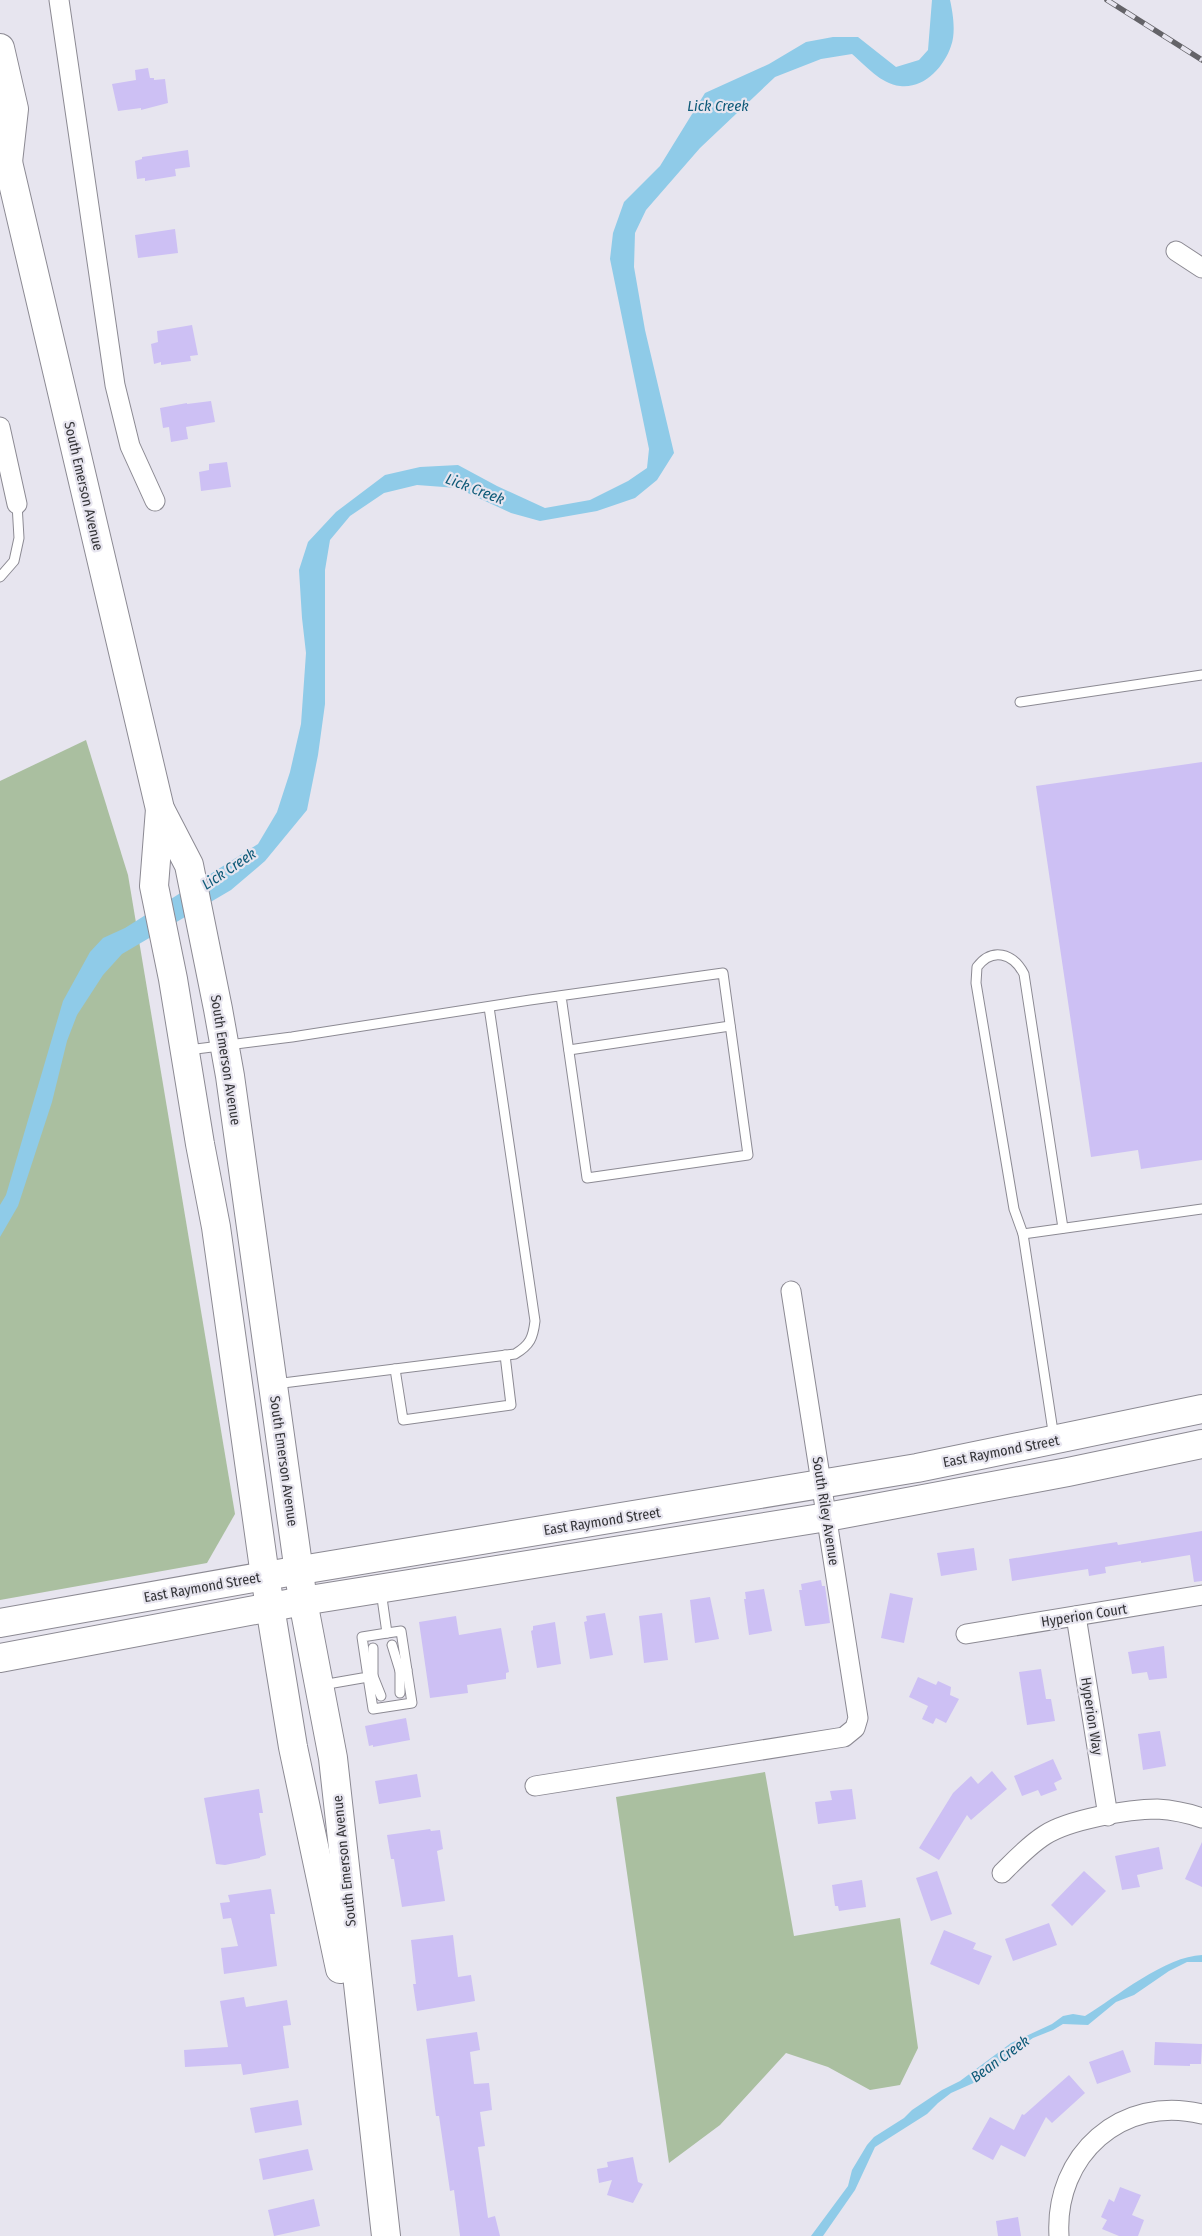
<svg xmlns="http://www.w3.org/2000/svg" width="1202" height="2236" font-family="'Fira Sans Condensed',sans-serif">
<rect width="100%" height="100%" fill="#e7e5ef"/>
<g fill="#aabfa0">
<path d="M86,740L128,875L235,1514L207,1563L0,1600V781Z"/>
<path d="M765,1772L794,1936L900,1918L918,2048L900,2085L870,2090L828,2067L786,2053L720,2125L669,2163L616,1797Z"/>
</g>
<g fill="#8fcbe8">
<path d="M932,0H950C953,13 956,33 951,46C944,67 924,89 900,86C881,84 866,66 852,54L821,59L775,77L700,148L646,210L635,233L634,267L645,330L674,453L657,480L635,498L597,511L540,521L511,513L457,488L417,485L384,493L350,516L330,540L325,570V704L318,755L307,810L265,861L231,890L122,954L103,975L77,1015L67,1041L52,1102L18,1206L0,1237V1205L6,1195L63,1001L90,952L103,938L125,928L258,844L277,812L290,772L301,724L306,653L302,618L299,570L308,542L336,512L385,475L420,467L458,465L497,486L545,508L590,500L628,481L647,468L649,449L610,259L613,233L624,202L660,166L705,93L769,64L806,42L833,37H858L896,67L919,60L928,50Z"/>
<path d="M1202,1955V1962H1187L1169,1971L1134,1995L1116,2002L1088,2025L1063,2024L1053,2030L1033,2038L1008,2055L987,2077L951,2093L938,2103L927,2114L875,2147L855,2190L823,2236H811L848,2186L852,2170L867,2145L874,2137L904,2118L912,2110L942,2090L960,2081L1011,2043L1052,2024L1063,2016L1073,2014L1085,2016C1116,1997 1166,1956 1202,1955Z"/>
</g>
<g fill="#cdc0f4">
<path d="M148,68L150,78H154V80L165,79L168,103L141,110V108L118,111L112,84L136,80L135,70Z"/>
<path d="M188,150L190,167L175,169L176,176L145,181V178L137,179L135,161L142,159V157Z"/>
<path d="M175,229L178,253L138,258L135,235Z"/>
<path d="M192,325L198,355L190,356L191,361L161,365V362L154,364L151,344L158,342L157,331Z"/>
<path d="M211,401L215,422L186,427L188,439L171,442L169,427L163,428L160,408L187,403V404Z"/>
<path d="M227,462L231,487L201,491L199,472L209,470V464Z"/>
<path d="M1202,762V1160L1141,1169L1138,1150L1091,1157L1036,786Z"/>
<path d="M1202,1531V1581L1194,1582L1190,1555L1141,1563V1561L1105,1567L1106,1573L1089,1576L1088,1569L1012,1581L1009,1559L1117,1542L1118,1545Z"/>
<path d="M974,1548L977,1570L941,1576L937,1553Z"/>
<path d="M821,1580L822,1586H825L830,1623L808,1626H805L799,1590H802L801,1584Z"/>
<path d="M764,1589L772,1631L749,1635L744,1599H746L745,1592Z"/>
<path d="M890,1593L913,1598L904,1643L881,1638Z"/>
<path d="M710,1597L719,1639L695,1643L690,1600Z"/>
<path d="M605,1613L613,1655L590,1659L584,1622L587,1621L586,1616Z"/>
<path d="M662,1613L668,1660L644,1663L639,1616Z"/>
<path d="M456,1616L459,1635L501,1628L509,1672L506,1673V1679L467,1685L468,1693L430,1698L419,1622Z"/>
<path d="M555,1622L561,1664L537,1668L531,1631L533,1630V1626Z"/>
<path d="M1164,1646L1167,1678L1149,1680L1147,1672L1132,1674L1128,1652Z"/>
<path d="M1041,1669L1046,1699H1051L1055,1721L1027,1725L1019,1672Z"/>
<path d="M918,1677L936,1685L938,1681L951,1687L950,1695L959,1699L946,1723L936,1718L933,1724L922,1719L928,1706L909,1697Z"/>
<path d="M406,1718L410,1740L373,1747V1745L369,1746L365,1726Z"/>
<path d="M1160,1731L1166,1766L1143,1770L1138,1734Z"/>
<path d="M1053,1759L1062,1779L1054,1783L1057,1790L1041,1796L1038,1790L1022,1796L1014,1776Z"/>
<path d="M992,1771L1007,1789L971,1820L967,1815L939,1860L919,1848L953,1793L971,1776L978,1784Z"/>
<path d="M417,1774L421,1797L379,1804L375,1781Z"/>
<path d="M259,1789L263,1813H259L266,1855L260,1857V1858L225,1865L216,1864L204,1798Z"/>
<path d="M852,1789L856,1819L818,1824L815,1802L832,1800L830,1791Z"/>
<path d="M430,1829L431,1831L440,1830L443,1849L437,1851L445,1901L402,1907L394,1859H391L387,1835Z"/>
<path d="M1202,1842V1887L1185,1879Z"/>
<path d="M1159,1847L1163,1869L1137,1875L1140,1887L1122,1890L1115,1856Z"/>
<path d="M937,1871L952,1914L931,1921L916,1878Z"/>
<path d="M1084,1871L1106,1891L1072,1926L1051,1905Z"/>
<path d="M862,1880L866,1907L839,1911L838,1906H835L832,1885Z"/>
<path d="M271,1889L275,1914H270L277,1966L224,1974L221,1948L238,1946L231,1918L223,1919L220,1903L230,1902L228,1895Z"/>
<path d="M1049,1923L1057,1945L1013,1961L1005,1939Z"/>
<path d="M944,1930L976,1943L973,1949L992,1956L979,1985L930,1964Z"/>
<path d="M453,1935L458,1977L471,1975L475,2001L417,2011L413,1984H416L411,1940Z"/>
<path d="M244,1997L246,2007L287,2000L291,2025L283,2026L289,2068L243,2075L241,2064L185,2067L184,2050L228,2047L220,2001Z"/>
<path d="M477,2032L480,2050L470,2052L474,2084L489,2083L492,2110L480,2112L485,2146L478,2147L488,2218L495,2216L500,2236H460L454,2190L450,2191L439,2116H436L426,2039Z"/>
<path d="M1155,2042L1202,2044L1201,2064H1190V2066L1154,2065Z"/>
<path d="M1123,2050L1131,2072L1097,2084L1089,2062Z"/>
<path d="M1069,2075L1085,2093L1052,2123L1046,2117L1025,2157L1001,2145L993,2160L972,2149L990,2117L1014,2130L1022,2114L1024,2115Z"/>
<path d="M298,2100L302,2125L255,2133L250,2108Z"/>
<path d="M308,2149L313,2170L263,2180L259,2159Z"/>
<path d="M633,2157L638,2182L643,2184L633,2203L607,2195L612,2180L599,2183L597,2169L608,2167L607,2162Z"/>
<path d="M1120,2187L1141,2195L1132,2215L1144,2220L1138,2236H1119L1102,2229L1107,2220L1101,2217L1109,2199L1114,2202Z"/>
<path d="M314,2199L320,2226L274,2236L268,2210Z"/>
<path d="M1018,2217L1021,2236H998L996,2221Z"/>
</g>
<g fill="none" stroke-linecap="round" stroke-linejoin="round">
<g stroke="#8c8a93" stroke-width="11">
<g id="service">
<path d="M0,577L14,561L19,538L17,504"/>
<path d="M1020,702L1202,675"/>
<path d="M188,1050L292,1037L530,1000L723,973L748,1155L587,1178L561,996"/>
<path d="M569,1050L730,1026"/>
<path d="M1023,1234L1202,1209"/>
<path d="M395,1369L403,1420L511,1405L505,1355"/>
<path d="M275,1384L515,1354C530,1345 533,1338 535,1321L489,1007"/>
<path d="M1054,1438L1023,1234L1014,1209L976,983L977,967C992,947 1013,953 1024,974L1063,1228"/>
<path d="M392,1645L400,1671"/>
<path d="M373,1676V1648"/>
<path d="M322,1685L368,1677L362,1637L387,1633L381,1591"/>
<path d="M400,1693V1671L407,1670"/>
<path d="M381,1696L373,1676L368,1677L373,1709L412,1703L401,1631L387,1633"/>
</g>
</g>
<g stroke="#8c8a93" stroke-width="21">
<g id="minor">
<path d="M59,0L115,385L130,446L155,501"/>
<path d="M1176,251L1202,268"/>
<path d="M0,427L17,504"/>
<path d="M1076,1616L1108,1816"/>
<path d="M966,1634L1202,1595"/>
<path d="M535,1786L844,1737L855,1728L858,1718L791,1291"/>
<path d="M1002,1873C1015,1860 1029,1845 1045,1835C1068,1820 1128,1809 1157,1809C1172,1810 1188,1813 1202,1818"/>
<path d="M1059,2236C1054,2155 1122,2094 1202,2114"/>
</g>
</g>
<g stroke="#8c8a93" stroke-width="30">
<g id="primary">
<path d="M0,48L14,109L8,162"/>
<path d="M0,149L8,162L160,809L189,865L218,1009L230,1076L303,1601L333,1758L386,2236"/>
<path d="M160,809L154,886L173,979L200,1144L216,1227L265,1576L293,1747L340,1969"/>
<path d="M0,1623L265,1576L917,1468L1202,1409"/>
<path d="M0,1658L303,1601L827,1517L1068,1472L1202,1444"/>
</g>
</g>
<use href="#service" stroke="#fff" stroke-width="9"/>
<use href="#minor" stroke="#fff" stroke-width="19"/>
<use href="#primary" stroke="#fff" stroke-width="28"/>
<g stroke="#646368" stroke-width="5.5">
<path id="rail" d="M1107,0L1202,60"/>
</g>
<use href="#rail" stroke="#e7e5ef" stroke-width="4" stroke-dasharray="11" stroke-linecap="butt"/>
</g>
<g text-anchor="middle" stroke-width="4.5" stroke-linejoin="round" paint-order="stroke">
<g font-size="14" fill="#343437" stroke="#e7e5ef">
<text transform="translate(84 486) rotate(77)" y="5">South Emerson Avenue</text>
<text transform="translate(226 1060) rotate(81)" y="5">South Emerson Avenue</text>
<text transform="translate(1001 1451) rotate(-11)" y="5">East Raymond Street</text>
<text transform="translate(284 1461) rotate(82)" y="5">South Emerson Avenue</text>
<text transform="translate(826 1511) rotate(81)" y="5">South Riley Avenue</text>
<text transform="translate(602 1521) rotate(-9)" y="5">East Raymond Street</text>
<text transform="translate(202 1587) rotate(-10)" y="5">East Raymond Street</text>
<text transform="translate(1084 1615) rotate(-9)" y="5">Hyperion Court</text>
<text transform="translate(1092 1716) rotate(81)" y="5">Hyperion Way</text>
<text transform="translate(344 1861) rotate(-96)" y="5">South Emerson Avenue</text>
</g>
<g font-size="15" font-style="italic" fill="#0e5a78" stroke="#e7e5ef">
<text x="718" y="111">Lick Creek</text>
<text transform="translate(475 489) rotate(21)" y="5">Lick Creek</text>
<text transform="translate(229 869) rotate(-34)" y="5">Lick Creek</text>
<text transform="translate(1000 2059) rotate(-36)" y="5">Bean Creek</text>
</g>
</g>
</svg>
